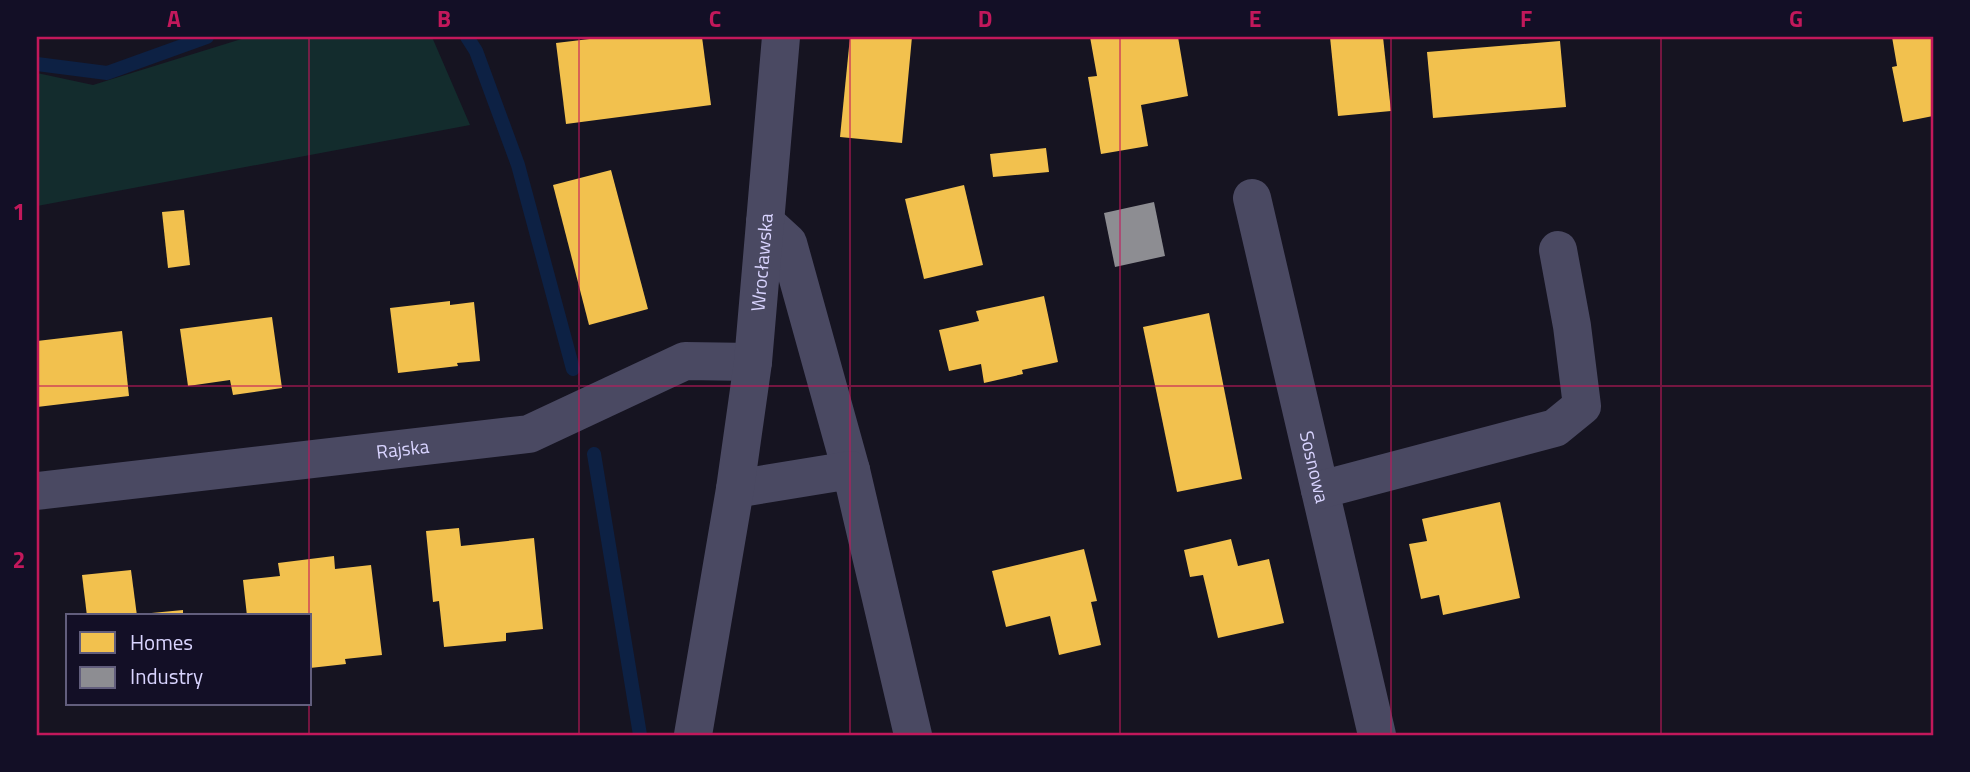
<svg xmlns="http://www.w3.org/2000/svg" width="1970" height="772" font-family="'Titillium Web',sans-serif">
<rect width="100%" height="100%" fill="#161421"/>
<path fill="#132c2d" d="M248,37H432L470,125L37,206V73L93,85Z"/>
<g fill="#f2c14e">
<path d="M606,37H702L711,105L566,124L556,43Z"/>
<path d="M850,37H912L902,143L840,137Z"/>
<path d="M1090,37H1178L1188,96L1141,105L1148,146L1101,154L1088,77L1097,76Z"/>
<path d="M1330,37H1383L1391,111L1338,116Z"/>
<path d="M1892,37H1933V116L1903,122L1892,67L1897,66Z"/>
<path d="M1560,41L1566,107L1433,118L1427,52Z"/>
<path d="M1046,148L1049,172L993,177L990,154Z"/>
<path d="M611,170L648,309L589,325L553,185Z"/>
<path d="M964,185L983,265L924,279L905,199Z"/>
<path d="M184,210L190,265L168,268L162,212Z"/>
<path d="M1044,296L1058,362L1022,370L1023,374L984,383L981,364L949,371L939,330L979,321L976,311Z"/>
<path d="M450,301V305L474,302L480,361L457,363L458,366L398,373L390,308Z"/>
<path d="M1209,313L1242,479L1177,492L1143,327Z"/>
<path d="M272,317L282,388L233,395L230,380L188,386L180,329Z"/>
<path d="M122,331L129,396L37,407V341Z"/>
<path d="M1500,502L1520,598L1443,615L1439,595L1421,599L1409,544L1427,541L1422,519Z"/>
<path d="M459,528L461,546L534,538L543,629L506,633V641L444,647L439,601L433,602L426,531Z"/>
<path d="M1231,539L1238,566L1269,559L1284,623L1218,638L1203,575L1190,577L1184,550Z"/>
<path d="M1084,549L1097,601L1091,602L1101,645L1059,655L1050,616L1006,627L992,571Z"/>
<path d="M334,556L335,569L371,565L382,655L345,659L346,664L310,668V616H247L243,580L280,576L278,563Z"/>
<path d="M131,570L137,616H87L82,575Z"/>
<path d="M183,610V616H142L141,614Z"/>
</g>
<path fill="#8d8d92" d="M1154,202L1165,256L1115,267L1104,213Z"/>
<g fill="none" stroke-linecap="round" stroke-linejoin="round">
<g stroke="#0d2144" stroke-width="14">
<path d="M467,37L476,51L518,165L573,369"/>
<path d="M37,64L107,73L207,37"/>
<path d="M594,454L640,735"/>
</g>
<g stroke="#4a4962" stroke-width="38">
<path id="s1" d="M1252,198L1377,735"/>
<path d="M765,222L788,243L851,470"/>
<path d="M735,489L851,470L913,735"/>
<path d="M1320,490L1555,428L1582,406L1572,326L1558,250"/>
<path id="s2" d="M37,491L529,434L685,361L753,362"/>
<path id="s3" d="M693,735L735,489L753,362L781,37"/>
</g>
</g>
<path fill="none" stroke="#c2185b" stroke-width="2" stroke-opacity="0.55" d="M309,37V616M579,37V735M850,37V735M1120,37V735M1391,37V735M1661,37V735M37,386H1933M309,704V735"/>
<g text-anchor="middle" stroke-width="7" stroke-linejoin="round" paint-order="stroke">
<g font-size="19" fill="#d9d4ff" stroke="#130f26">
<text dy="7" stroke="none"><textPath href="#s3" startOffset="478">Wrocławska</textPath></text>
<text dy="7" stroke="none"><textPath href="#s2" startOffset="368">Rajska</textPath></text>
<text dy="7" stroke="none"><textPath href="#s1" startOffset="276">Sosnowa</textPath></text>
</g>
</g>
<rect width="1970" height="772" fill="none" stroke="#130f26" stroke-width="77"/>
<rect x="66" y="614" width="245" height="91" fill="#130f26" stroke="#625e7d" stroke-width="2"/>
<rect x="80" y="632" width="35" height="21" fill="#f2c14e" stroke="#625e7d" stroke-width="2"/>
<text x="130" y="650" font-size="21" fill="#d9d4ff">Homes</text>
<rect x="80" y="667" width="35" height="21" fill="#8d8d92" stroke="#625e7d" stroke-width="2"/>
<text x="130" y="684" font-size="21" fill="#d9d4ff">Industry</text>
<rect x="38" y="38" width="1894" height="696" fill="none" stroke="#c2185b" stroke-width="2.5"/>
<g font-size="23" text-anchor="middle" font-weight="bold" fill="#c2185b">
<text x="174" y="27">A</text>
<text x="444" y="27">B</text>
<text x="715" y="27">C</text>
<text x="985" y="27">D</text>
<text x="1255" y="27">E</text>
<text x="1526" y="27">F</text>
<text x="1796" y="27">G</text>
<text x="19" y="220">1</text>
<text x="19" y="568">2</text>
</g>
</svg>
